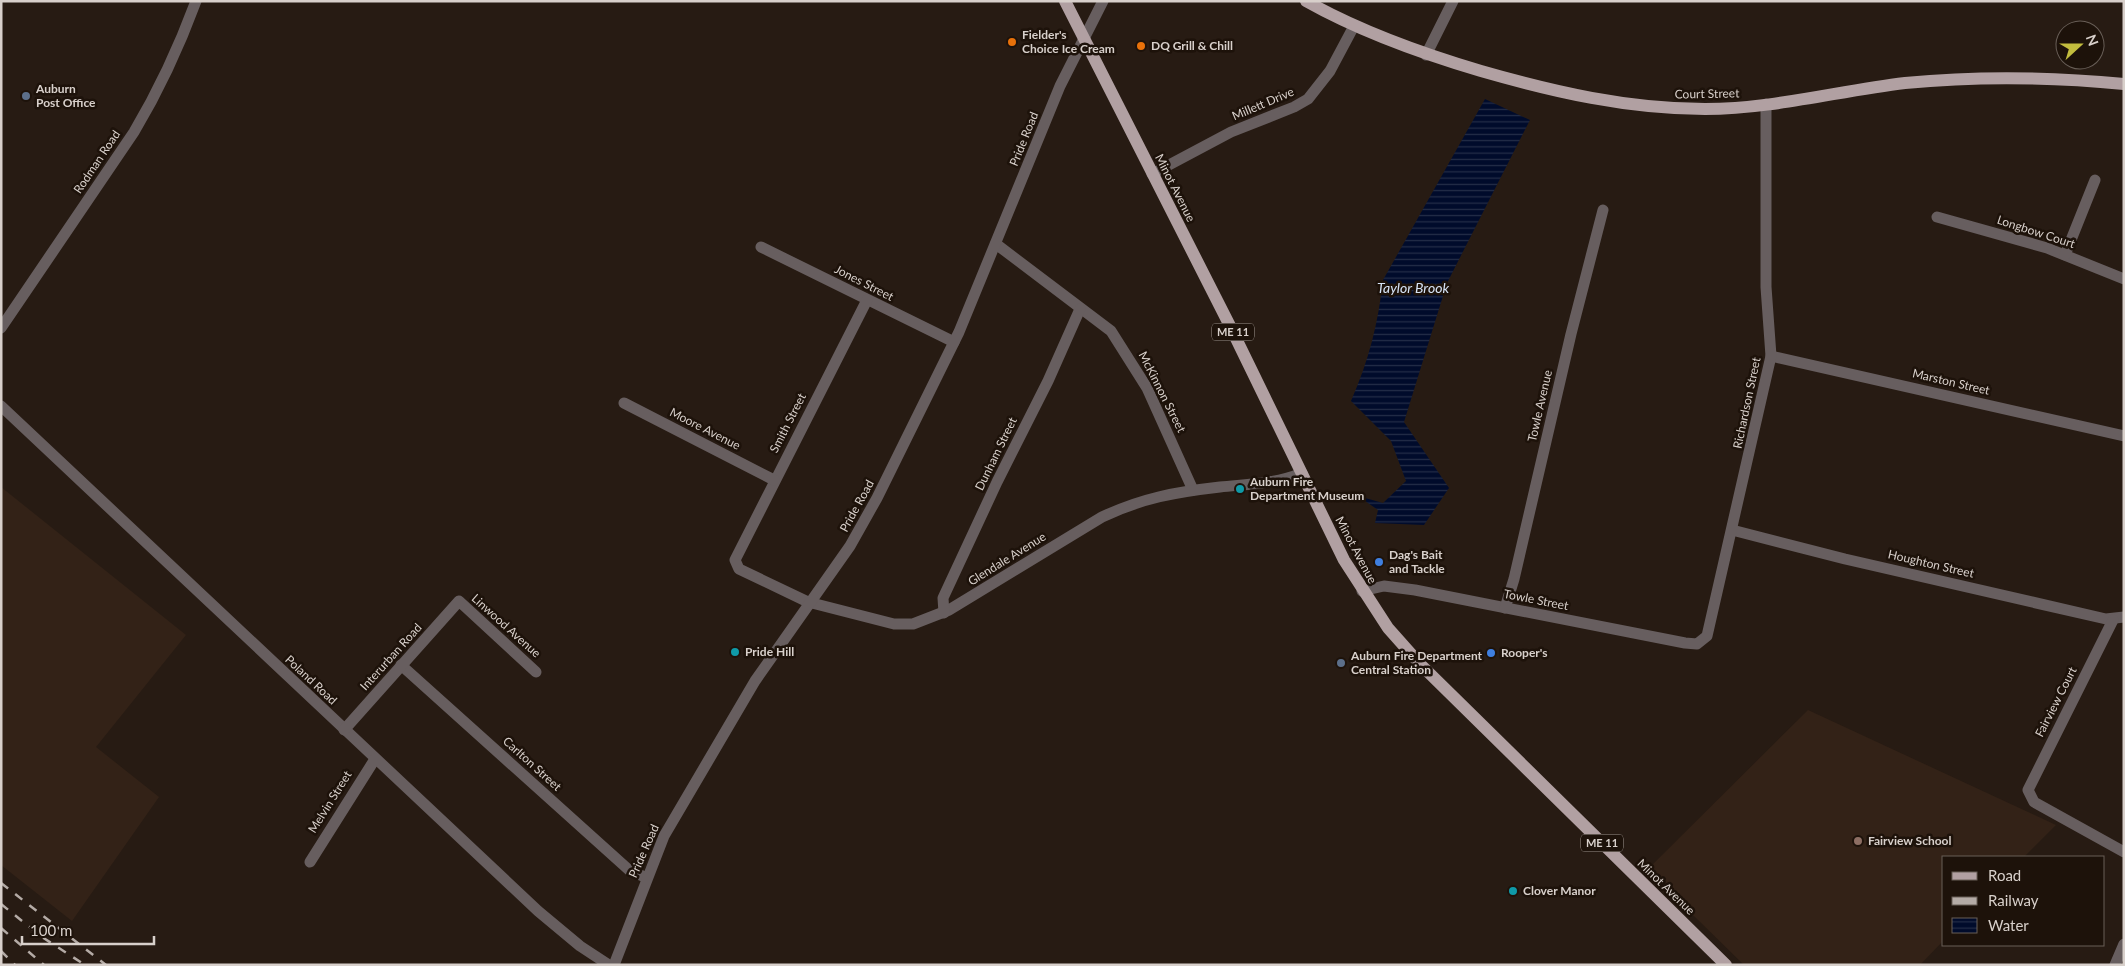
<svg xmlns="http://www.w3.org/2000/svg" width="2125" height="966" font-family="Lato,sans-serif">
<defs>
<pattern id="water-rules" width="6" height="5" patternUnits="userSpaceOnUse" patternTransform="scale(1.25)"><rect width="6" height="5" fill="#000b2b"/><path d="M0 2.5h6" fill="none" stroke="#242e48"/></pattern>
</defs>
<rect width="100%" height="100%" fill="#271b13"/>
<g fill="#332217">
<path d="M1,487L186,635L96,747L159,797L72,921L1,865Z"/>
<path d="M1808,710L2056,825L2024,857H1944V940L1920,965H1744L1647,870Z"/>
</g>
<path fill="url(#water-rules)" d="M1485,99L1530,120L1447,283L1404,422L1449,488L1424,525L1375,523L1378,510L1358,496L1383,503L1406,481L1391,441L1351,401C1369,360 1378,324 1383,280Z"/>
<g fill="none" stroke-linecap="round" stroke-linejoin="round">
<g stroke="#675e5f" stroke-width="11">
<path d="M1426,55L1453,1"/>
<path d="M1152,174L1231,132L1294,107L1308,99L1330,71L1354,26"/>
<path d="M1937,217L2047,248L2124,279"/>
<path d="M996,244L1111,331L1147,388L1193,490"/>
<path d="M761,247L954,342"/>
<path d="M2065,255L2095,180"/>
<path d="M867,300L735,560L739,569L808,602L894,624H913L949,610L1102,517C1142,498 1176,492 1220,487C1248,484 1275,484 1302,473"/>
<path d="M1,328L134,132C159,90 179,47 196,1"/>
<path d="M1771,356L2124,436"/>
<path d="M624,403L774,480"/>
<path d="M1,406L538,911L580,946L609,965"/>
<path d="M1732,530L1845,559L2106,619L2124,617"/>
<path d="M1362,591L1384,586L1415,590L1685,643L1697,644L1707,636L1771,356L1766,287V104"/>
<path d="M1505,608L1514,579L1571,334L1603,210"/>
<path d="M944,613L943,598L997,482L1048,381L1080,309"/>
<path d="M2113,620L2028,790L2034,802L2124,852"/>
<path d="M401,665L629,870L647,878"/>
<path d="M344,730L459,601L536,672"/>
<path d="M310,862L375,759"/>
<path d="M614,965L664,836L755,681L850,546L877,498L959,332L1060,86L1103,1"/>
<path d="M2115,965L2124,944"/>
</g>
<g stroke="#b1a0a2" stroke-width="12">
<path d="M1065,1L1229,324L1344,560L1388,628L1420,664L1726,965"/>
<path d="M1306,1C1361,32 1420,53 1481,71C1554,92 1628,109 1705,109C1772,109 1838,91 1905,83C1978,76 2051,77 2124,84"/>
</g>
<g stroke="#b4aba6" stroke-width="2.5" stroke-dasharray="9 9" stroke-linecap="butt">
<path d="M1,883L106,965"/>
<path d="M1,904L42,937L85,965"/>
<path d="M1,928L44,965"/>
<path d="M1,951L15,965"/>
</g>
</g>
<g fill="#e8710a" stroke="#1d120a" stroke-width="2">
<circle cx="1012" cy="42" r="5"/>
<circle cx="1141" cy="46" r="5"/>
</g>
<g fill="#5c6f8a" stroke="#1d120a" stroke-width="2">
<circle cx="26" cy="96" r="5"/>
<circle cx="1341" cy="663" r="5"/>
</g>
<g fill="#0f9aa8" stroke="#1d120a" stroke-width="2">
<circle cx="1240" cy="489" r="5"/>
<circle cx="735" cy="652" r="5"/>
<circle cx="1513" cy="891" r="5"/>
</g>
<g fill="#3f7fe0" stroke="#1d120a" stroke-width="2">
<circle cx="1379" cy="562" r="5"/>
<circle cx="1491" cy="653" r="5"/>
</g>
<circle fill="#8d6e63" stroke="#1d120a" stroke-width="2" cx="1858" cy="841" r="5"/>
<g text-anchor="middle" stroke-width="5" stroke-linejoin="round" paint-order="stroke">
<g fill="#1d120a" stroke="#a09791" stroke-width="1">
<rect x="1212" y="323.5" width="42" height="17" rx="4"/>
<rect x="1581" y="834.5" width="42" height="17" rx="4"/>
</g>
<g font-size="11" font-weight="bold" fill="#d8d0cb">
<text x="1233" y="336">ME 11</text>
<text x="1602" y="847">ME 11</text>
</g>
<g font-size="12" font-weight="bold" fill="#d8d0cb" stroke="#1d120a" text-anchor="start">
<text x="1022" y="39">Fielder's<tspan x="1022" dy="14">Choice Ice Cream</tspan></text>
<text x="1151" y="50">DQ Grill &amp; Chill</text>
<text x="36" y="93">Auburn<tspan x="36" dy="14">Post Office</tspan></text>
<text x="1250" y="486">Auburn Fire<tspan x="1250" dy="14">Department Museum</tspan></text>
<text x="1389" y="559">Dag's Bait<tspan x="1389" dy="14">and Tackle</tspan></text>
<text x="745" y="656">Pride Hill</text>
<text x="1501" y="657">Rooper's</text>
<text x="1351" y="660">Auburn Fire Department<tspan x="1351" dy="14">Central Station</tspan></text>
<text x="1868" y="845">Fairview School</text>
<text x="1523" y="895">Clover Manor</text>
</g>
<g font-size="12" fill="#d8d0cb" stroke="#1d120a">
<text transform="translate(1707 94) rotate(-1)" y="4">Court Street</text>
<text transform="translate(1263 104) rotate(-23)" y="4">Millett Drive</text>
<text transform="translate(1024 139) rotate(-68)" y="4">Pride Road</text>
<text transform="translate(97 162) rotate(-56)" y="4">Rodman Road</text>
<text transform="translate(1175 188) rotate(63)" y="4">Minot Avenue</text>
<text transform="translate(2036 232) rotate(18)" y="4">Longbow Court</text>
<text transform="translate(864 283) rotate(27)" y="4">Jones Street</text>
<text transform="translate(1951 382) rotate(13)" y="4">Marston Street</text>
<text transform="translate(1162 392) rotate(63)" y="4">McKinnon Street</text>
<text transform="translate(1747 403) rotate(-78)" y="4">Richardson Street</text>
<text transform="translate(1540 406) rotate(-77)" y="4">Towle Avenue</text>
<text transform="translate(788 423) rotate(-63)" y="4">Smith Street</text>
<text transform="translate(705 429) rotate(27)" y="4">Moore Avenue</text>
<text transform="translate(996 454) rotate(-64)" y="4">Dunham Street</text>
<text transform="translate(857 506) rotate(-61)" y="4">Pride Road</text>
<text transform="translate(1356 550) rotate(62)" y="4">Minot Avenue</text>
<text transform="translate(1007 559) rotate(-32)" y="4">Glendale Avenue</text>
<text transform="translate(1931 564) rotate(13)" y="4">Houghton Street</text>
<text transform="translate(1536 600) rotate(11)" y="4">Towle Street</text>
<text transform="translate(506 626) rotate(42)" y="4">Linwood Avenue</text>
<text transform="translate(391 657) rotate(-48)" y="4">Interurban Road</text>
<text transform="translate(311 680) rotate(43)" y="4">Poland Road</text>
<text transform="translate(2056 702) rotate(-63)" y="4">Fairview Court</text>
<text transform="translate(532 764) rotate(42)" y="4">Carlton Street</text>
<text transform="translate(330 802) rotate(-58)" y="4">Melvin Street</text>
<text transform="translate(644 851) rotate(-66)" y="4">Pride Road</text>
<text transform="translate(1666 887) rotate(44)" y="4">Minot Avenue</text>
</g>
<g font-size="14" font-style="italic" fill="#d6e3f6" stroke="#1d120a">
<text x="1413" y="293">Taylor Brook</text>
</g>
</g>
<rect width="2125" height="966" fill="none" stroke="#d8d0cb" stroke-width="5"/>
<rect x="1942" y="856" width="162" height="90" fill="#1d120a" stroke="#685e57"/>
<rect x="1952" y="872" width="25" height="8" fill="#b1a0a2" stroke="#685e57"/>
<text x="1988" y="881" font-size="15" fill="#d8d0cb">Road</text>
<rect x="1952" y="897" width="25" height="8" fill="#b4aba6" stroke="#685e57"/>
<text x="1988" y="906" font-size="15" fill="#d8d0cb">Railway</text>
<rect x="1952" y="918" width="25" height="15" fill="url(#water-rules)" stroke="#685e57"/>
<text x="1988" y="931" font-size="15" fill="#d8d0cb">Water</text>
<g transform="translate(2080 45) rotate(69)"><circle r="24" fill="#1d120a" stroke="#685e57"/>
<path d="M0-4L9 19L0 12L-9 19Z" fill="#c3bd3e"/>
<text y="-8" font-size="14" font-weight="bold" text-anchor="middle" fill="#d8d0cb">N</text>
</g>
<path d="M22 936v8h132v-8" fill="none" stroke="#d8d0cb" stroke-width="2.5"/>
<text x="30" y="936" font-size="15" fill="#d8d0cb" stroke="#1d120a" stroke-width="4" paint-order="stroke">100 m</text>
</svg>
